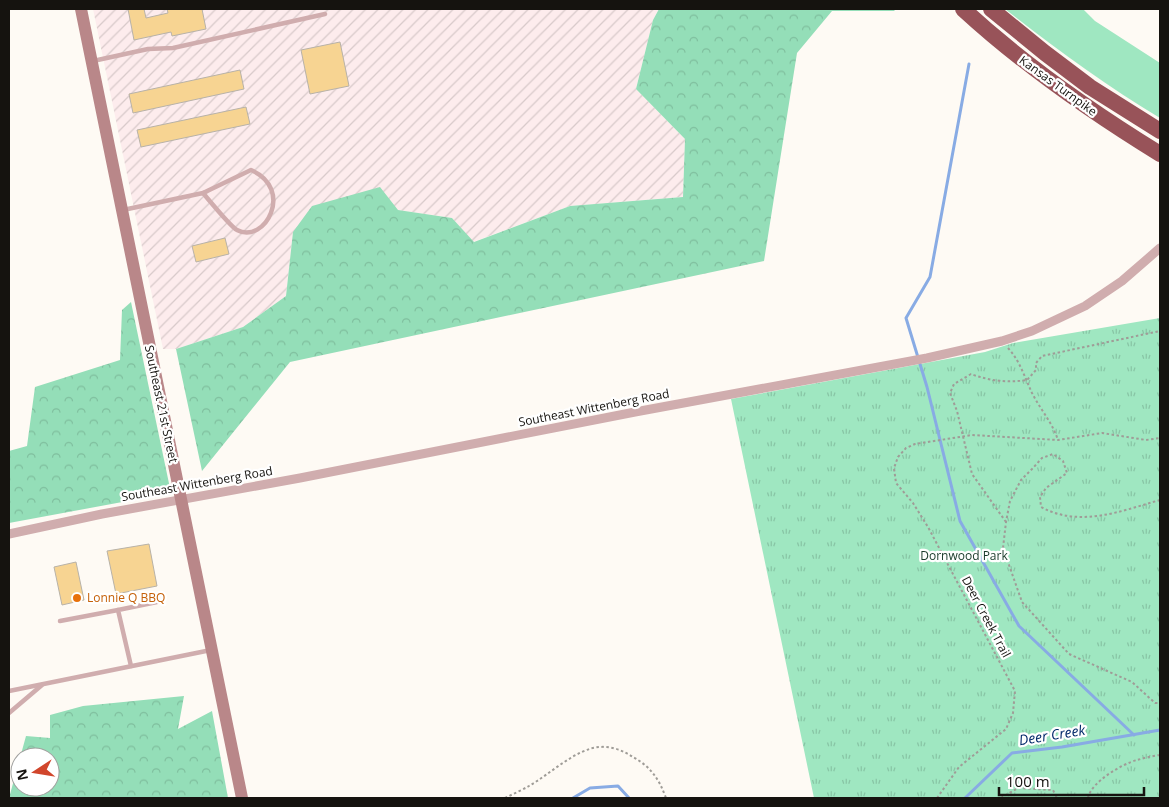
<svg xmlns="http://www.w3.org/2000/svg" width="1169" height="807" font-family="'Open Sans',sans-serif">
<defs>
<pattern id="industrial-furrows" width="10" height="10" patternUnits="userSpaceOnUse" patternTransform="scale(1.25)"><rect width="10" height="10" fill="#fdeced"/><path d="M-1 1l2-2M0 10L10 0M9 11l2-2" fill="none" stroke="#d8caca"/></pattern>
<pattern id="forest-crowns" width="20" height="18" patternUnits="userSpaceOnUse" patternTransform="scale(1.25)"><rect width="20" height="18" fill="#94deb8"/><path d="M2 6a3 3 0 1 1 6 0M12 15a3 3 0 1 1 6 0" fill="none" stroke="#7fbe9d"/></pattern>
<pattern id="park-tufts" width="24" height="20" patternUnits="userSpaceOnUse" patternTransform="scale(1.25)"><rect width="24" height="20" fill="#9fe7c1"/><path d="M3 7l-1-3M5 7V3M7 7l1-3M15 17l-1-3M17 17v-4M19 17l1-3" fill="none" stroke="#88c5a5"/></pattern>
</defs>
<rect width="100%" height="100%" fill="#fefaf4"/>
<path fill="url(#industrial-furrows)" d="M93,9H659L653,20L636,89L685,139L683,197L570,206L473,242L452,218L398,210L293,232L286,296L243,327L176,349H163Z"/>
<path fill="#9fe7c1" d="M1005,9H1083L1095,21L1160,63V118C1106,86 1055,48 1005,9Z"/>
<g fill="url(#forest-crowns)" fill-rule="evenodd">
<path d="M659,9H893L895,11H832L797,53L764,261L290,362L202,471L176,349L243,327L286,296L293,232L312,206L380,187L398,210L452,218L474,242L570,206L683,197L685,139L636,89L653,20Z"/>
<path d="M131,302L171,493L9,523V451L27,446L35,387L120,360L122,310Z"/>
<path d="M184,696L178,729L212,711L228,798H9L26,736L50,738V715L83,706ZM20,757H50V787H20Z"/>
</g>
<path fill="url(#park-tufts)" d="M1160,318V798H814L731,399L985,352L1013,343Z"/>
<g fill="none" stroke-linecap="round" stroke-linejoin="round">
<g stroke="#88abe4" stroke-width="3">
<path d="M969,64L930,277L906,318L927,387L960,521L1019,626L1134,735"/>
<path d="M573,798L590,788L618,786L629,798"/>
<path d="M965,798L1012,753L1062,747L1160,730"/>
</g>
</g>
<g fill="#f7d492" stroke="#b8b2a8">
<path d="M128,9H144L146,18L168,13L167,9H202L206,29L172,36L171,32L134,40Z"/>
<path d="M340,42L349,86L310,94L301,50Z"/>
<path d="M240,70L244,89L133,113L129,94Z"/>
<path d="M246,107L250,124L141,147L137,130Z"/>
<path d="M225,238L229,254L196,262L192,246Z"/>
<path d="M149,544L157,586L116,594L107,551Z"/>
<path d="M76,562L84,600L62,605L54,567Z"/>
</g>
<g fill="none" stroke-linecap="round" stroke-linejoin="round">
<g stroke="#9f9c97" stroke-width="2" stroke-dasharray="2.5 2.5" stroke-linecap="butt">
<path d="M1008,348C1020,361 1025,378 1032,393C1040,409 1052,422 1058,440"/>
<path d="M1160,500C1121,511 1080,528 1041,507L1040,497L1046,488L1067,473L1063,461L1053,454L1042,458L1032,469L1021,480L1010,501L1006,522L1003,548L1022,602L1069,654L1132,682L1155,703H1160"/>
<path d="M1006,522L972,474L957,411L950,393L954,384L971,374C990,381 1008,383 1027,380L1036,370V363L1042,356L1160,331"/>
<path d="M505,798C513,794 522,790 529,786C550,774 577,748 600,747C612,746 624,751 633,757C651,767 659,779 666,798"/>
<path d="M937,798L959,767L1006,729L1013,713L1015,691L928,527L913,503L896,483L894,468L898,457L906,448L915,444L972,435L1058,440L1102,433L1146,440L1160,438"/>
<path d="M1001,798L1018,788L1053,790L1057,798"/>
<path d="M1088,798C1091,782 1122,764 1137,760C1144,758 1152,756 1160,755"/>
</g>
<g stroke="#d0adae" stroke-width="4.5">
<path d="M93,61L148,49L173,48L325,14"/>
<path d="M123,210L203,193L251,170C295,189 265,245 237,230C231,227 209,200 203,193"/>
<path d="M60,621L118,610"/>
<path d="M131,666L118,610L157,602"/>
<path d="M9,691L211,650"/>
<path d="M9,713L42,685"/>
</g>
<path stroke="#d0adae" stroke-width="9" d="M9,534L102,514L300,478L635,412L927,358L1002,341L1032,331L1085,306L1122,281L1160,248"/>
<path stroke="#b98789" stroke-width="12" d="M81,9L242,798"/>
<g stroke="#985359" stroke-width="16">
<path d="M963,9C1024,65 1090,111 1160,154"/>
<path d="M991,9L1045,53L1090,87L1160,131"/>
</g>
</g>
<circle fill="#e8710a" stroke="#fff" stroke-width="2" cx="77" cy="598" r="5"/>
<g text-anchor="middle" stroke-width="4.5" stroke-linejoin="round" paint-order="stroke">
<g font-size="12" fill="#15130f" stroke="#fff">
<text transform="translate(1058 86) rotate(36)" y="4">Kansas Turnpike</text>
<text transform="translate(161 404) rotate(78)" y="4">Southeast 21st Street</text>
<text transform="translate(594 408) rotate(-11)" y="4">Southeast Wittenberg Road</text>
<text transform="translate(197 484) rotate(-10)" y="4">Southeast Wittenberg Road</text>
<text transform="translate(986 617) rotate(62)" y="4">Deer Creek Trail</text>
</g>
<g font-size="12" fill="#183929" stroke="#fff">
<text x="964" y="560">Dornwood Park</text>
</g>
<g font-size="12" fill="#c56008" stroke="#fff" text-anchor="start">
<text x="87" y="602">Lonnie Q BBQ</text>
</g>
<g font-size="14" font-style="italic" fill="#002869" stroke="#fff">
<text transform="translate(1052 735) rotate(-9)" y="5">Deer Creek</text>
</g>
</g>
<rect width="1169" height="807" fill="none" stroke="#15130f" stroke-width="20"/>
<g transform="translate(35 772) rotate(258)"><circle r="24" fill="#ffffff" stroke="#a1a19f"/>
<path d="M0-4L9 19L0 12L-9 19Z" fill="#d1462c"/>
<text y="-8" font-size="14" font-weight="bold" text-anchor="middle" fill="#15130f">N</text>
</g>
<path d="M999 787v8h145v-8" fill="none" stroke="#15130f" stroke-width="2.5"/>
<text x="1006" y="787" font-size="15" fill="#15130f" stroke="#ffffff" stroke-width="4" paint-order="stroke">100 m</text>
</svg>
